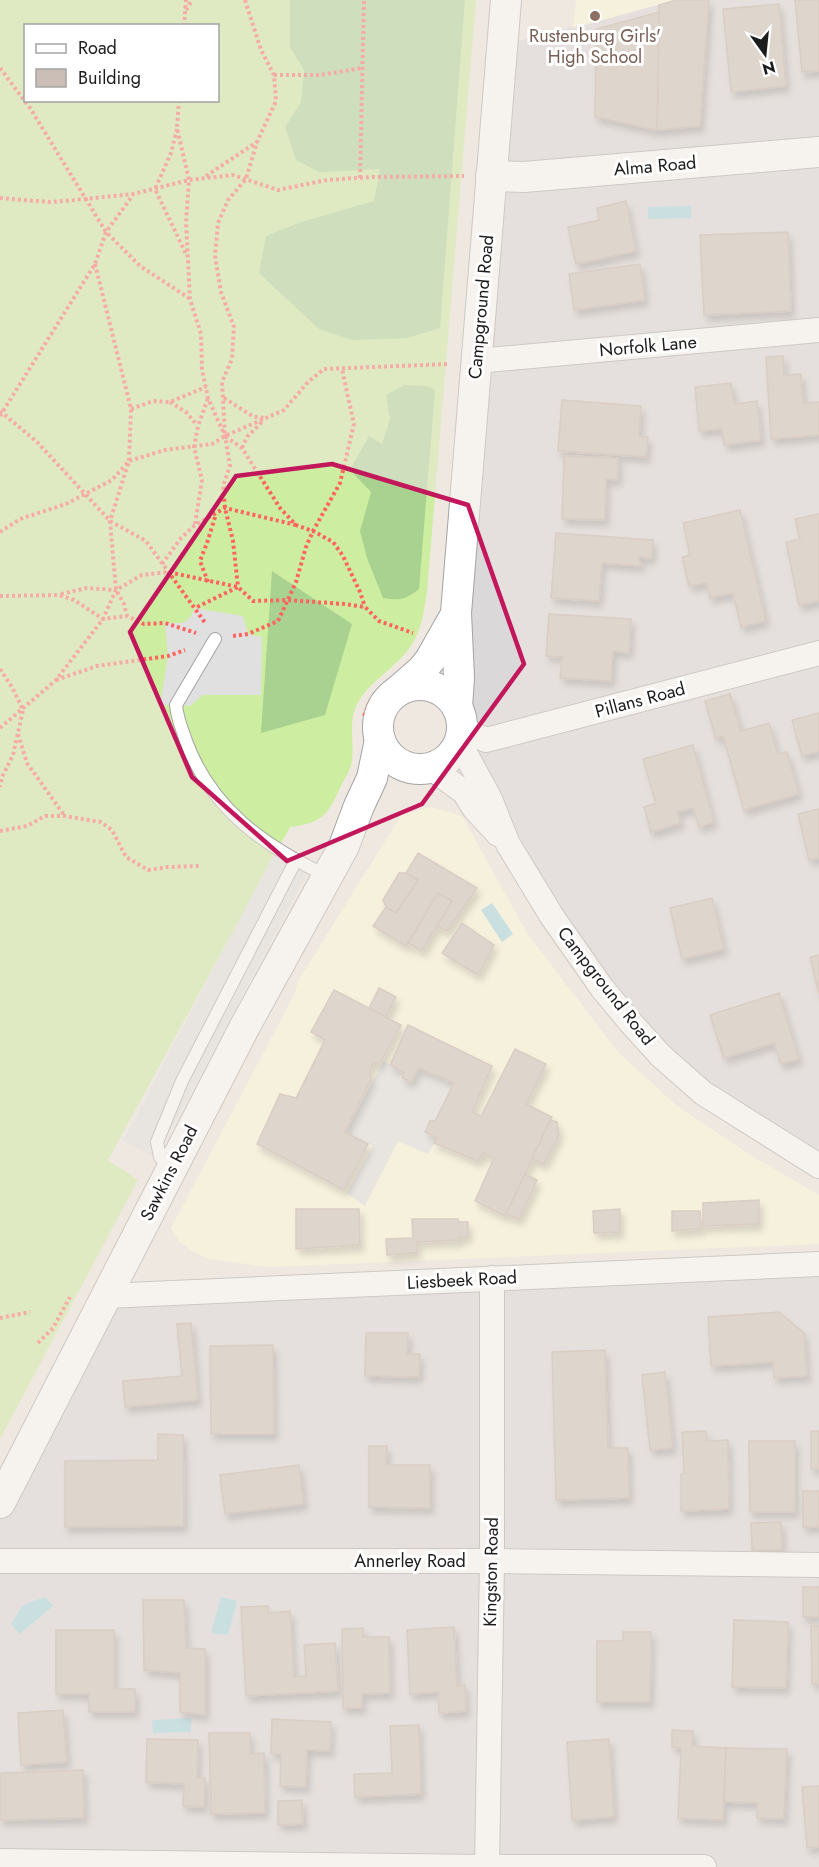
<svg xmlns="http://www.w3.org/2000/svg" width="819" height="1867" font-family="Jost,sans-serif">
<defs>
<filter id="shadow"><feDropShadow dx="3.5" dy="6" stdDeviation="3" flood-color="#0004"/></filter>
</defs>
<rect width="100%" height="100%" fill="#eee8e0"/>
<g fill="#dad8d9">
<path d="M676,0H819V1166L703,1093L631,1023L477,778L459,678L502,45Z"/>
<path d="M819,1264V1867H0V1503L106,1296Z"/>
</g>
<g fill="#fffcd8">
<path d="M576,0H676L573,28Z"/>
<path d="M431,807L462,816L527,933L617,1051L677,1106L755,1158L819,1195V1244L269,1267L209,1259L194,1252L179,1242L171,1228L295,993L298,981L402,814Z"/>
</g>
<path fill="#cdeea0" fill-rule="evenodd" d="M0,0H476L427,592C424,610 422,629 412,644C397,669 366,681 355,709C349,725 354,742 352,759C352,767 346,777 342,784C328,814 324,823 290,827L108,1160L138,1180L0,1439ZM26,26H218V100H26Z"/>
<g fill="#a9d290">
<path d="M290,0H465L440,328L407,338L351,340L319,329L259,273L266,236L301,222L374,201L380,169L319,172L296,160L285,127L301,102L304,70L290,47Z"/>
<path d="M404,385L426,386L435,390L419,589C407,599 399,601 383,598L367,558L360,531L371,492L350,470L369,436L382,444L390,419L386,395Z"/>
<path d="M272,571L352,624L325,715L261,733Z"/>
</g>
<g fill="#e0e0e0">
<path d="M195,608L243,616L248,634L262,637L261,695H203L190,706L160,705L168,656L165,623H183L190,618Z"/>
<path d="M276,850L310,868L156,1158L123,1141Z"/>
<path d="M384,1061L403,1072L399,1079L411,1082L419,1068L454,1083L435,1121H430L425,1132L437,1138L428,1154L398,1141L365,1206L347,1193L373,1146L345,1132Z"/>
</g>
<g fill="#9bd6e1">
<path d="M691,206V218L648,219V207Z"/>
<path d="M492,903L513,934L502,942L481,910Z"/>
<path d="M45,1597L53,1606L20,1634L11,1624L23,1605Z"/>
<path d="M221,1597L237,1601L228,1635L211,1633Z"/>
<path d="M191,1718V1732L153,1733L152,1720Z"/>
</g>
<g fill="#cabeb6" stroke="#c1ada1" stroke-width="1.5" filter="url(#shadow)">
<path d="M676,0H709L700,126L657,130L659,5Z"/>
<path d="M795,0H819V71L802,72Z"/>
<path d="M779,4L786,86L731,92L723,9Z"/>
<path d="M659,12L657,130L595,117L596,29Z"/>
<path d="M626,201L636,251L576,264L568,227L599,220L597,208Z"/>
<path d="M788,232L791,311L704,315L700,235Z"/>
<path d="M640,264L645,300L574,310L569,274Z"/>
<path d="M783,356L784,375L801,374L803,403L819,402V435L771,439L766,357Z"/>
<path d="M731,383L734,404L757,401L761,440L724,445L722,429L699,431L695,387Z"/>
<path d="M562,400L641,406L639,436L648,437L646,457L558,451Z"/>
<path d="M564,456L618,458V480L606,479L605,520L562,519Z"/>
<path d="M740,510L766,621L741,627L733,593L710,598L707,583L689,586L682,557L690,555L683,523Z"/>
<path d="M819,514V601L799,605L786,542L800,539L795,519Z"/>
<path d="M556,533L653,540L652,558L638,557L642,566L602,563L599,601L551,598Z"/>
<path d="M549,614L631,619L629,653L613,651L611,681L560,678L562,657L546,656Z"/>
<path d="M730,694L741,731L769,723L778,754L787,752L799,794L744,810L723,736L716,739L705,701Z"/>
<path d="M819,713V751L802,756L792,720Z"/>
<path d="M693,745L714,822L699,827L693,808L677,812L681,823L651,832L644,807L656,803L643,759Z"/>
<path d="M819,809V858L809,860L798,814Z"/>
<path d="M418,853L477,888L447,931L437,926L452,901L438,893L406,946L373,926L386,907L396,913L418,880L406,873Z"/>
<path d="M399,873H406L418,880L396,913L386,907L383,900Z"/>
<path d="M438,893L452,901L422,951L408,943Z"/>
<path d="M712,898L724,949L682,959L670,908Z"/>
<path d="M462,923L494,945L478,975L442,953Z"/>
<path d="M819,955V994L810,957Z"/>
<path d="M379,988L396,997L386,1017L369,1008Z"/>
<path d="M334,990L401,1025L379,1065L374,1062L370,1071L371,1080L345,1132L368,1144L344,1190L257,1144L280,1094L296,1098L325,1040L311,1032Z"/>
<path d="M779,993L799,1059L781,1064L774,1043L724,1058L710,1015Z"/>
<path d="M408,1025L492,1066L472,1112L481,1116L515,1049L546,1064L526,1104L552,1117L505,1216L475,1201L494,1158L483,1153L478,1161L434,1143L437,1138L425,1132L430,1121H435L454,1083L419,1068L411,1082L402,1078L404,1073L390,1065Z"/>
<path d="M550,1120L557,1122L559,1135L544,1164L532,1159Z"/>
<path d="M525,1174L537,1180L519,1219L506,1214Z"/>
<path d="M759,1200V1224L703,1226V1203Z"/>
<path d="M296,1209H359L360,1245L296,1249Z"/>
<path d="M620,1209V1232L594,1233L593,1211Z"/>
<path d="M672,1211H700L701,1229L672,1231Z"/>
<path d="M412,1219H458V1222H468V1237H459L460,1240L417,1242V1253L387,1255L386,1239L413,1238Z"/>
<path d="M779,1312L804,1333L807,1376L774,1378L773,1362L711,1366L708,1317Z"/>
<path d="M191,1323L198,1400L125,1407L123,1381L182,1376L177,1324Z"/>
<path d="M366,1333H408L407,1354H420L419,1377L365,1376Z"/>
<path d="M273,1345L274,1434H211L210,1346Z"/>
<path d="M605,1350L608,1448H628L629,1498L556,1500L552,1352Z"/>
<path d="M665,1372L673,1448L650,1450L642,1375Z"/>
<path d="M706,1431V1441L728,1440L729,1509L681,1511V1474L684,1473L682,1432Z"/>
<rect x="811" y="1431" width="8" height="38"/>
<path d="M158,1434L183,1435L184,1526L65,1527V1461L158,1460Z"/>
<path d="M749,1441H795V1512H750Z"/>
<path d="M369,1446H387L386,1465H430V1508L369,1507Z"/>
<path d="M299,1465L304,1504L225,1514L220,1475Z"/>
<rect x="803" y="1491" width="16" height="36"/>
<path d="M781,1522L782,1550H752L751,1523Z"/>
<rect x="803" y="1587" width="16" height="30"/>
<path d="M143,1600H184L186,1648L205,1649V1715L180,1712V1673L144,1670Z"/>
<path d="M268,1606V1613L290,1611L294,1677L306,1676L304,1645L335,1643L338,1691L246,1696L241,1607Z"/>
<path d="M734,1620L788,1622L786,1688L732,1687Z"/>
<path d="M811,1626H819V1684H812Z"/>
<path d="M454,1627L457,1686L465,1685L466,1711L439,1713L438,1692L410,1694L407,1630Z"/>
<path d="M363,1628V1637H389L390,1693L362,1694V1708H343L342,1629Z"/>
<path d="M56,1630H114V1689H135V1712H89V1694H56Z"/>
<path d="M623,1632H651L650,1702H597V1641H623Z"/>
<path d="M63,1710L67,1762L21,1765L18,1713Z"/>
<path d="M272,1719L331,1722L330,1751L307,1750L306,1787L280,1786L281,1754H271Z"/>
<path d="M419,1725L421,1794L355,1797L354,1774L392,1773L390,1726Z"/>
<path d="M672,1730L693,1731L692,1746L726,1748L723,1820L678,1818L681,1748L672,1747Z"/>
<path d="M209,1733H250V1754L264,1753L265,1813L211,1814Z"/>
<path d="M147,1739L198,1740L197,1778H205L204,1807L183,1806L184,1784L146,1782Z"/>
<path d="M609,1739L614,1817L572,1820L567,1742Z"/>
<path d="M726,1748L787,1749L784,1819L757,1818V1803L724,1802Z"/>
<path d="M83,1770L84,1818L0,1820V1773Z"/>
<path d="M819,1786V1847L807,1848L802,1787Z"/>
<path d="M302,1800L303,1824L278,1825V1801Z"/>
</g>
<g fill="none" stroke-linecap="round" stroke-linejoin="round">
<g stroke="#a3a3a3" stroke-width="14">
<g id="service">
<path d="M215,639L176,705C177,718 182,729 186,741C211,809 264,846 327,876"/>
<path d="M171,1168L160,1157L157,1142L182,1081L296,860"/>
</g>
</g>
<g stroke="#a3a3a3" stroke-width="26">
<g id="minor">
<path d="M477,361L819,330"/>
<path d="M462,729L486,740L819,653"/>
<path d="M459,742L490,799L508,844L551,915L602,988L631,1023L661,1056L703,1093L819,1166"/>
<path d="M430,767L464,792L474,808L498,834"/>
<path d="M106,1296L819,1264"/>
<path d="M0,1561H492L819,1565"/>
<path d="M0,1861L487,1867H704"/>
<path d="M487,1867L492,1561V1278"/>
</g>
</g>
<g stroke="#a3a3a3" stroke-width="32">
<g id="tertiary">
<path d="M491,176L524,177L819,152"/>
<circle cx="420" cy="727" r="42"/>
<path d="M398,691L422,670L430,660L455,616"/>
<path d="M457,707L459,678L456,613L506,0"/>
<path d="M0,1503L244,1028L344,846L359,806L372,778L380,740"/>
</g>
</g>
<g stroke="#ff6460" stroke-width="4" stroke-dasharray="3 3" stroke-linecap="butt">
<path d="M245,0L261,50L274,75L276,101L257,142L246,179L228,200L218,223L215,256L221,292L234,327L232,359L222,382L225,436L242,448L280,508L296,525L313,531L333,542L343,556L360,592L365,607"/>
<path d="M186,10L192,0"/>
<path d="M184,26L186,0"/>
<path d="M0,68L30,108L106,232L140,266L189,298"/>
<path d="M274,75H321L362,68"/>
<path d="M179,100L177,128L189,180L186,222L190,299L201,334L202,370L208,398L225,436L230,466L223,486L225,508L233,541L238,587L195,608"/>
<path d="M177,129L171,153L155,189L186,254"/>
<path d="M206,176L257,142"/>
<path d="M360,178L364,0"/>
<path d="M0,198L50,202L85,199L133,194L189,180L233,175L278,190L327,180L371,177L464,176"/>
<path d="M95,264L131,409L129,461L110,521L116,590L124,604L127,616"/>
<path d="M224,398L254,417L265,418"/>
<path d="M170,402L186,412L197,425"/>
<path d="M131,409L153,401L170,402L206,387"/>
<path d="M0,411L37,442L110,521L146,541L206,624"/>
<path d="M0,416L95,264L106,232L133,195"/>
<path d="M242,448L247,437L264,420"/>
<path d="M195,524L202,480L194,447L198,426L208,398"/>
<path d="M0,532L20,519L66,504L112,480L129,461L165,450L212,444L225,436L284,410L308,382L324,369L449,364"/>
<path d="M162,564L181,538L195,525L225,508L296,525"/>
<path d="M208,582L200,561L207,543L216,514"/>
<path d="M61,594L87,588L116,590"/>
<path d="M0,596L59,595L74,600L103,619L127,616L144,624L165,623L196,633"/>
<path d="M233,636L248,634L278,621L296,582L306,547L313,531L340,483L354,424L342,369"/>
<path d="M0,669L12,687L23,710L13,755L2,777L0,787"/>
<path d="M56,680L97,666L168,656L185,650"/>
<path d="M364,716L371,701"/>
<path d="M0,728L56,680L103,619L116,590L142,575L168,572L238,587L253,601L287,600L344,604L365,607L379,621L413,633"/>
<path d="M18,734L27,763L64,815"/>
<path d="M0,831L27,826L45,816H64L101,822L112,830L126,857L148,870L168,867L199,866"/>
<path d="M0,1318L30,1312"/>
<path d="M38,1343L53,1328L70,1297"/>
</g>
<use href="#service" stroke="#fff" stroke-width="12"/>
<use href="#minor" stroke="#fff" stroke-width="24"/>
<use href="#tertiary" stroke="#fff" stroke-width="30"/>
</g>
<path d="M0 0H819V1867H0ZM332,464L468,505L524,664L422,804L287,861L192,777L130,632L236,476Z" fill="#eee8e0" fill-opacity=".55" fill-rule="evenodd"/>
<path fill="none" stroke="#c2185b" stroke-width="4.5" stroke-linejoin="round" d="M332,464L468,505L524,664L422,804L287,861L192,777L130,632L236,476Z"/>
<circle fill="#8d6e63" stroke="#fff" stroke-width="2" cx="595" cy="16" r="6"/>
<g text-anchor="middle" stroke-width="6" stroke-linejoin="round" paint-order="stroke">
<g font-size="18" fill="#785e54" stroke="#fff">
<text x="595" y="42">Rustenburg Girls'<tspan x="595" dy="21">High School</tspan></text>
</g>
<g font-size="18" fill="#1c1c1c" stroke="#fff">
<text transform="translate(655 166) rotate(-5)" y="6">Alma Road</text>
<text transform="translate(481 307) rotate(-85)" y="6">Campground Road</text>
<text transform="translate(648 346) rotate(-5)" y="6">Norfolk Lane</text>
<text transform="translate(640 700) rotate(-15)" y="6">Pillans Road</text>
<text transform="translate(606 986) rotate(52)" y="6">Campground Road</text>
<text transform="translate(169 1173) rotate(-63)" y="6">Sawkins Road</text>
<text transform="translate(462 1280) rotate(-3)" y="6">Liesbeek Road</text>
<text x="410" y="1567">Annerley Road</text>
<text transform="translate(491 1572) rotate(-89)" y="6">Kingston Road</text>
</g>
</g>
<rect x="24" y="24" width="195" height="78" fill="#ffffff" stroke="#a4a4a4" stroke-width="1.5"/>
<rect x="36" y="44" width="30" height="9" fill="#ffffff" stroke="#a4a4a4" stroke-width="1.5"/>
<text x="78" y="54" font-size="18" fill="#1c1c1c">Road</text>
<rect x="36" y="69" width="30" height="18" fill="#cabeb6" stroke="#a4a4a4" stroke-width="1.5"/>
<text x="78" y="84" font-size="18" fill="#1c1c1c">Building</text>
<g transform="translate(765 54) rotate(165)" stroke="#ffffff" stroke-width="4.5" paint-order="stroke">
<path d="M0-4.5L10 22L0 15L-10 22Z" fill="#1c1c1c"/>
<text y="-9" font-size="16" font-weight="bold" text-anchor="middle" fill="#1c1c1c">N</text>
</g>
</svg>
